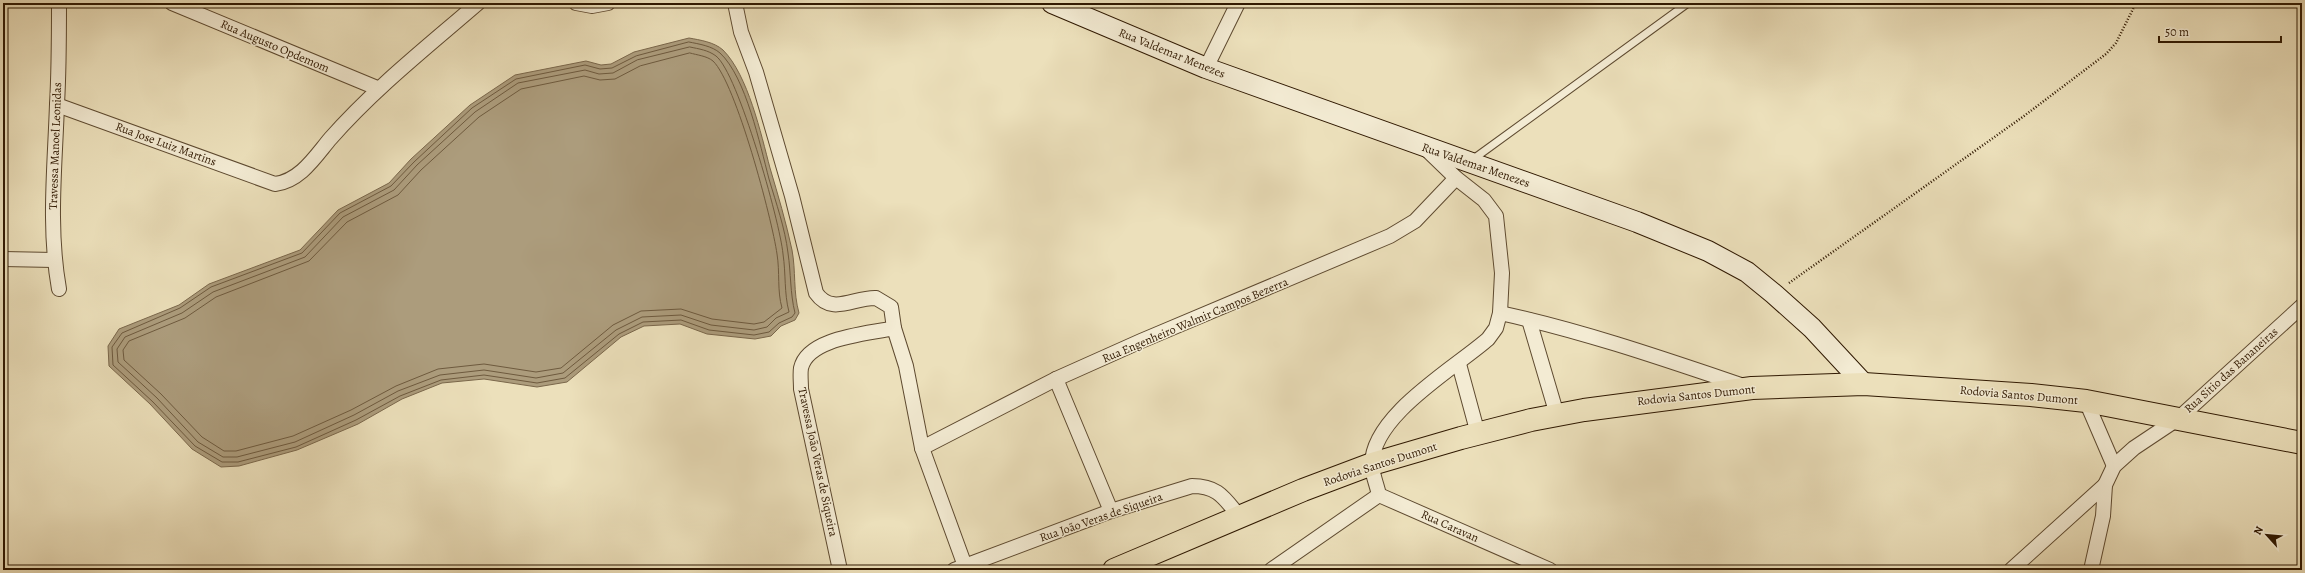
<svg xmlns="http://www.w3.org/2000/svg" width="2305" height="573" font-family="Alegreya,serif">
<rect width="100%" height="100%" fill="#ece0bb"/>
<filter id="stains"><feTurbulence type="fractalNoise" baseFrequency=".005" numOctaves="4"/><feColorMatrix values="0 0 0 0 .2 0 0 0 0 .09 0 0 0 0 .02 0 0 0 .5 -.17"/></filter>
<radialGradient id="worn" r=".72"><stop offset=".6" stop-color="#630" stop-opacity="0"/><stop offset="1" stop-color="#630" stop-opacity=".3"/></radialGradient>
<path fill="#ac9c7c" stroke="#7a674b" d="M689,38C700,40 714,42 723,50C748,75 761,134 770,168C778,195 786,222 792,250C796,271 793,292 799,313L795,320L781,326L771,336L755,339L707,334L680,324L644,326L621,337L567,382L537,387L484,379L442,383L402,399L358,424L297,450L239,466L221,467L192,449L150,404L109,366L108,346L119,329L179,305L209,284L300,250L338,210L389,183L411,159L470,105L515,75L586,61L601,65L611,64L634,52Z"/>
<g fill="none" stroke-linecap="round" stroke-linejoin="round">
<g stroke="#6e5a3e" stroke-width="1">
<path d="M689,42C699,44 712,46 720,53C746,77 760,145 769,179C776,203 785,228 788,253C791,273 790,293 795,313L792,317L779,323L769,332L754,335L709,330L681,320L643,322L619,334L565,378L537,383L484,375L441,380L400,396L356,420L296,447L238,462H222L195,446L153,402L113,365L112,347L122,333L180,308L211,287L302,253L340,213L391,186L414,162L472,108L516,79L585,65L600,69L612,68L636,56Z"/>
<path d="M690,47C699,49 708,50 716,56C738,73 780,222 783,254C786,274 784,293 789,312L776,318L767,327L754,330L711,325L681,315L642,317L616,330L563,373L536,378L484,370L440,375L398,391L354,415L295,442L237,457H223L198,442L157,398L118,362L117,349L125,337L182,313L213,292L305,257L343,217L394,190L417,165L475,112L518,83L585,70L599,74L613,73L637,60Z"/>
<path d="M690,53C697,55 707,56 713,61C736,83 772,219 777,254C780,272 777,291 782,308L764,322L754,324L712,319L681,309L641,311L613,325L561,368L536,372L484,364L438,369L396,386L351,410L293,436L236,451H224L202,437L161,394L124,360L123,350L129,341L185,318L216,297L309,261L347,222L398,195L421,170L479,117L521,89L584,76L600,80L615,79L640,66Z"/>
</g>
<g stroke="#5e4a30" stroke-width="9">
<path id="service" d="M1472,160L1688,3"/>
</g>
<g stroke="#5e4a30" stroke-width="16">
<g id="minor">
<path d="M172,3L377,88"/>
<path d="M576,3L592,6L608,3"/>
<path d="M735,3L741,32L756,72L792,196L816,293C832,316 854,297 876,298L891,307L894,328"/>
<path d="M1206,68L1238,3"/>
<path d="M57,105L275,184C300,181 315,157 330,139C375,88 426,48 478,3"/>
<path d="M1426,149L1456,178L1484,200L1496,216L1502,273L1500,313L1496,328L1488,339C1455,368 1371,416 1372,465C1372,474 1377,485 1379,495L1550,570"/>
<path d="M3,259L54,260"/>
<path d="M59,289C48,227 55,166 57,104C59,70 59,37 59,3"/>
<path d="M1500,313C1583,331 1664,359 1744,386"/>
<path d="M1529,320L1557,415"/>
<path d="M1459,364L1478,434"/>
<path d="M1056,379L1111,511"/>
<path d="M2086,401L2114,466"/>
<path d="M922,448L1056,379L1141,341L1390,236L1415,221L1456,178"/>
<path d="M840,570L801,389C801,382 800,374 801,368C808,337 869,334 894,328L906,366L922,448L965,566"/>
<path d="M954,570L1111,511L1192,486C1218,486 1224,498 1239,516"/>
<path d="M1271,570L1379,495"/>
<path d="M2011,570L2105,485"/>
<path d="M2091,570L2103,516L2105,485L2114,466L2134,448L2179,418L2302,306"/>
</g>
</g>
<g stroke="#2f1801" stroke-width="22">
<path id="secondary" d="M1052,3L1206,68L1637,222L1708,251L1747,272L1774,294L1812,328L1864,384"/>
</g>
<g stroke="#2f1801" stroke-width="24">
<path id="trunk" d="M1114,570L1303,490L1372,464L1461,438L1531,420L1584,410L1752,388L1864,384L2031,395L2086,401L2302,443"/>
</g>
<path stroke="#2f1801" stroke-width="2.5" stroke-dasharray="1 2" stroke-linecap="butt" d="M1789,283L2024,116L2106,54L2116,43L2136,3"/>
<use href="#service" stroke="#f3ebd3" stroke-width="7"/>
<use href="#minor" stroke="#f3ebd3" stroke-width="14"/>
<use href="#secondary" stroke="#f3ebd3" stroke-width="20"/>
<use href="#trunk" stroke="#ece0bb" stroke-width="22"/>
</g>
<g text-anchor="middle" stroke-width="3" stroke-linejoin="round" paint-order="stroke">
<g font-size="12" fill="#2f1801" stroke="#f3ebd3">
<text transform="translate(275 46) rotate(23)" y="4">Rua Augusto Opdemom</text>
<text transform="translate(1172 53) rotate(22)" y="4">Rua Valdemar Menezes</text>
<text transform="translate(166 144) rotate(20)" y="4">Rua Jose Luiz Martins</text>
<text transform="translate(55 146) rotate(-88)" y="4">Travessa Manoel Leonidas</text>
<text transform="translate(1476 165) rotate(19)" y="4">Rua Valdemar Menezes</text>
<text transform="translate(1195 320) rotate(-23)" y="4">Rua Engenheiro Walmir Campos Bezerra</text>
<text transform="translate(2231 370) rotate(-42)" y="4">Rua Sitio das Bananeiras</text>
<text transform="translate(1696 395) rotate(-6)" y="4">Rodovia Santos Dumont</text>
<text transform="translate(2019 395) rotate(5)" y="4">Rodovia Santos Dumont</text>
<text transform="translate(818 462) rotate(78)" y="4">Travessa João Veras de Siqueira</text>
<text transform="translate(1380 464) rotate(-18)" y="4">Rodovia Santos Dumont</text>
<text transform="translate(1101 517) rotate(-19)" y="4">Rua João Veras de Siqueira</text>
<text transform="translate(1450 526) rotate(24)" y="4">Rua Caravan</text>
</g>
</g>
<rect width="2305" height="573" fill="none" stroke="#ece0bb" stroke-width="16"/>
<rect x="4" y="4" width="2297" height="565" fill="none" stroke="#2f1801" stroke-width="2"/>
<rect x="8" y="8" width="2289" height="557" fill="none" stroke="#2f1801"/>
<g transform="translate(2267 535) rotate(297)" stroke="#f3ebd3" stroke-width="3" paint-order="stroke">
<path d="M0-3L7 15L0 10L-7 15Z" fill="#2f1801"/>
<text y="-6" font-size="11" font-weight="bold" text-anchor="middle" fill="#2f1801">N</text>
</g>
<path d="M2159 36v6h122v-6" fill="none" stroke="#2f1801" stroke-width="2"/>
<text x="2165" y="36" font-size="12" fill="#2f1801" stroke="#f3ebd3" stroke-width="3" paint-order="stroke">50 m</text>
<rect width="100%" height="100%" filter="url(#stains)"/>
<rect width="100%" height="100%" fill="url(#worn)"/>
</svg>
